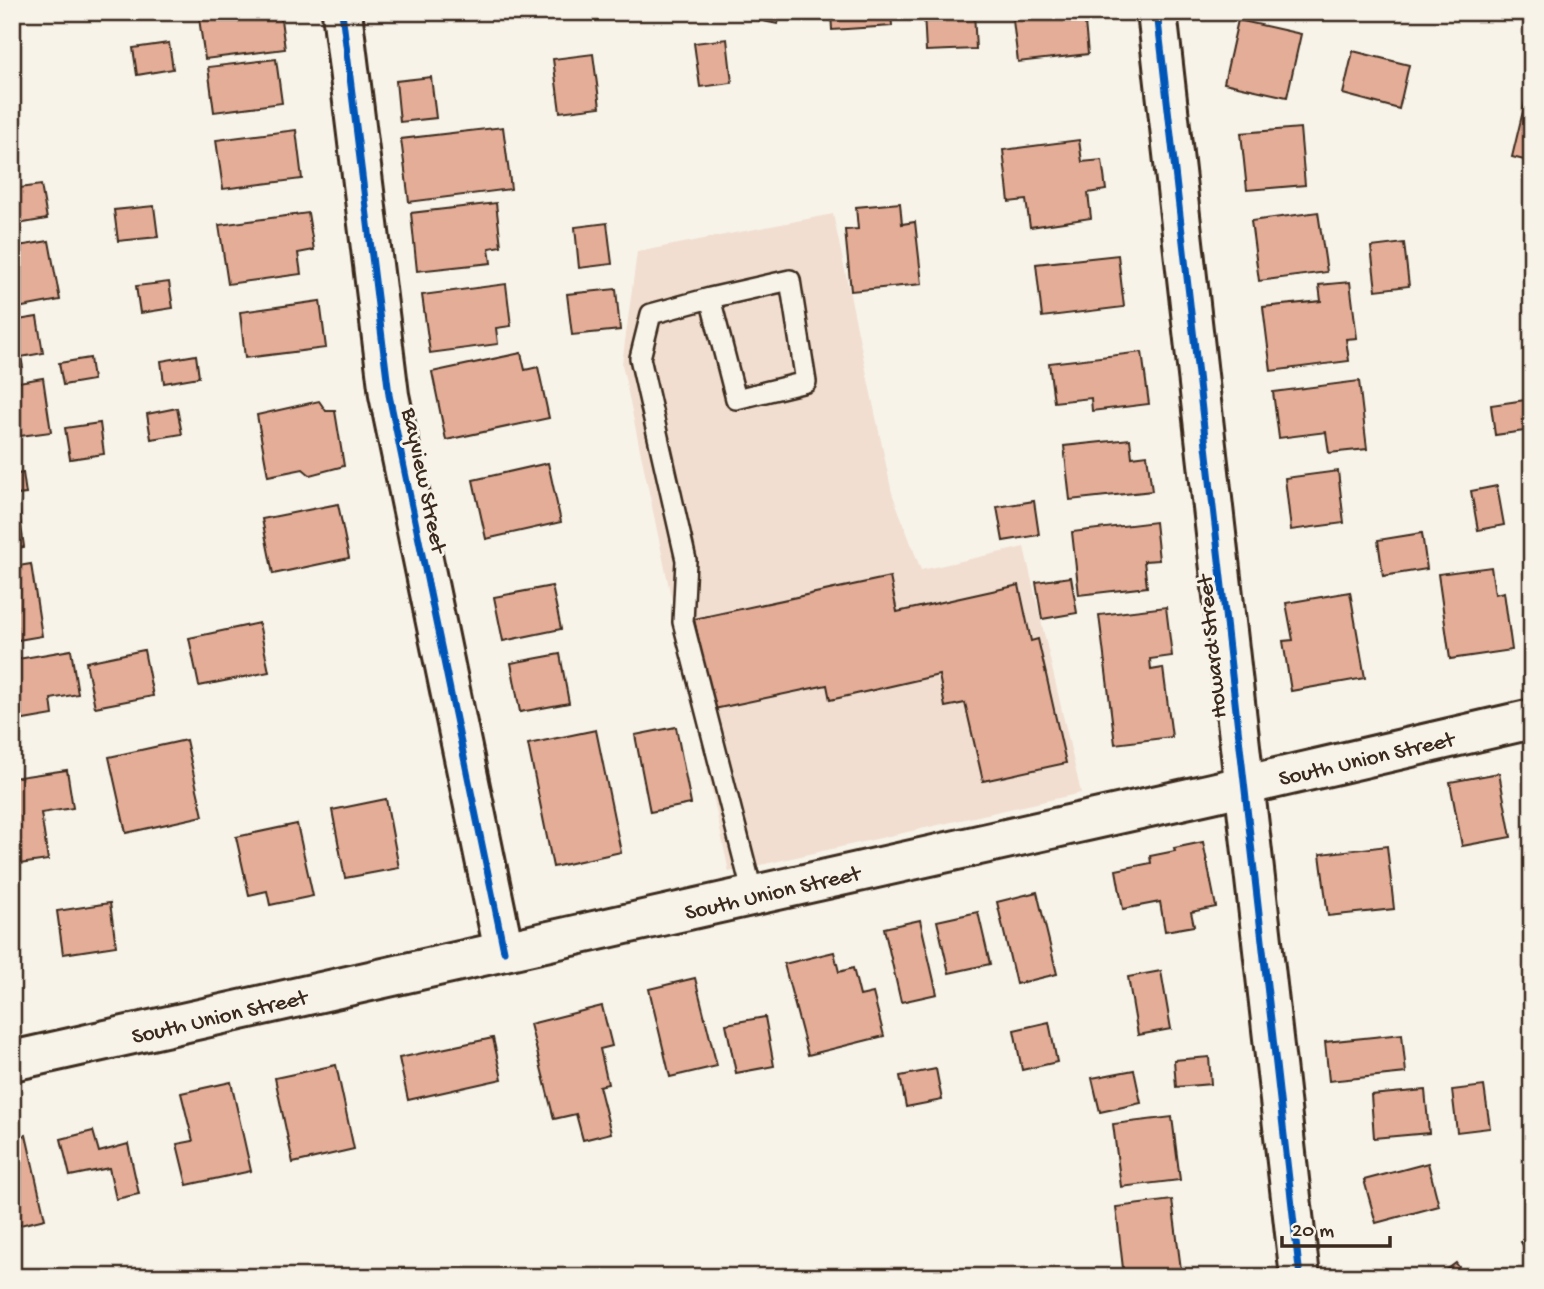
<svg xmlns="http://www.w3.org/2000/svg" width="1544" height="1289" font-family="'Gochi Hand',sans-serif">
<rect width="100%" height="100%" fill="#f7f3e8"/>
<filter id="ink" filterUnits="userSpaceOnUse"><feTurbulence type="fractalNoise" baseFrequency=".0143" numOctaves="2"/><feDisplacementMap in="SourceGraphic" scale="14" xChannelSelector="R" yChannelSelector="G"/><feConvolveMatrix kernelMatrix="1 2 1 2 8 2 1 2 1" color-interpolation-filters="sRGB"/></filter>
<g filter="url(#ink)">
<path fill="#f1ded0" d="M833,214L892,493L921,570L1024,547L1081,793L729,872L622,364L637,252Z"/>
<g fill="#e3ad97" stroke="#3b2a1e" stroke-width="2">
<path d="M198,12H280L285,49L205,59Z"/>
<path d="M717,12H780L778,24Z"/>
<path d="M831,12H891L892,26L832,30Z"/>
<path d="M924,12H974L976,49L926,51Z"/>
<path d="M1012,12H1084L1088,54L1018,62Z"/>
<path d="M1238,20L1301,34L1287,97L1224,83Z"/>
<path d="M727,39L732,83L700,87L694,43Z"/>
<path d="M169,43L173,69L137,75L133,48Z"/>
<path d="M1353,51L1409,65L1399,109L1343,94Z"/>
<path d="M593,54L600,107L560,112L553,59Z"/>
<path d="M276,59L282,103L214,112L208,67Z"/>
<path d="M431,77L436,118L400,122L396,81Z"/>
<path d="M1529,86H1532V162L1512,157Z"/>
<path d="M503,127L511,189L409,202L401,139Z"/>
<path d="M1300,128L1305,185L1247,190L1241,133Z"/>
<path d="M296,130L302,179L223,189L216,140Z"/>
<path d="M1079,140L1082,162L1102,160L1106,190L1088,193L1091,218L1030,227L1026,200L1009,202L1003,150Z"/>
<path d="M41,185L47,219L12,225V189Z"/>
<path d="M496,203L501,246L489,248L491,263L417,271L411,213Z"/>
<path d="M900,203L902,224L915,222L922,284L851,291L845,230L858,229L856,207Z"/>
<path d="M154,206L158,237L118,241L114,210Z"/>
<path d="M1318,212L1327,272L1259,281L1251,221Z"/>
<path d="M308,213L314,250L298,253L301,274L228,284L219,225Z"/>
<path d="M607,223L612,264L579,268L575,227Z"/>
<path d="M49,241L60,300L12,309V247Z"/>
<path d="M1404,243L1409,286L1376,290L1371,247Z"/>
<path d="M1118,255L1124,307L1042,317L1036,264Z"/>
<path d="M169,282L173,308L140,313L136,286Z"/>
<path d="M1350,282L1357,338L1346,339L1349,361L1271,371L1263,307L1321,301L1319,285Z"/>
<path d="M506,284L511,326L496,328L498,344L430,353L422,295Z"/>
<path d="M616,289L620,330L572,335L567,294Z"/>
<path d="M320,301L326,348L245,358L240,312Z"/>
<path d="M37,317L43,353L21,357L23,367L12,368V321Z"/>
<path d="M1142,352L1149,404L1092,411L1091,398L1054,402L1049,363Z"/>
<path d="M521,353L525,370L538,367L549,418L446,440L432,372Z"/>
<path d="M196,355L199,377L164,383L161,361Z"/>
<path d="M90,358L93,380L63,385L59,363Z"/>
<path d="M43,378L51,432L12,437V383Z"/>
<path d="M1359,381L1367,449L1329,453L1326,432L1279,438L1273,392Z"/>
<path d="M1532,399V430L1495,435L1491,405Z"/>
<path d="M319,401L326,411H335L344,466L310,475L303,469L268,476L257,415Z"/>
<path d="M177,408L182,434L151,439L147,414Z"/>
<path d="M100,423L104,454L70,459L65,428Z"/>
<path d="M1130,439L1132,457L1147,455L1152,491L1070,500L1064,446Z"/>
<path d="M548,463L561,522L486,539L473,480Z"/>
<path d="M1338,471L1344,523L1291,530L1285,478Z"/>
<path d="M23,473L26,494L17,495L24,547L12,549V475Z"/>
<path d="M1497,486L1504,525L1478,530L1471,491Z"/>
<path d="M1034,501L1039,535L1003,541L997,507Z"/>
<path d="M338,504L349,558L273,574L262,519Z"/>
<path d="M1155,522L1159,560L1144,561L1147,587L1079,595L1072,532Z"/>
<path d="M1422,533L1427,569L1383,576L1378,540Z"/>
<path d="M31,564L42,636L12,641V567Z"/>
<path d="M1491,567L1495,594L1504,592L1512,650L1450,659L1438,574Z"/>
<path d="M890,577L897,612L1019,585L1031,641L1038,639L1066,763L983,781L965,703L945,707L939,675L830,700L827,685L714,709L694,619Z"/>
<path d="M1071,577L1077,613L1042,619L1036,582Z"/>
<path d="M552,586L561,629L503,641L494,597Z"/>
<path d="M1350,592L1365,678L1291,691L1283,641L1293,640L1286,603Z"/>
<path d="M1166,607L1172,656L1150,659L1151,670L1163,668L1172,737L1115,744L1099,615Z"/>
<path d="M259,623L269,672L199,686L189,638Z"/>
<path d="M71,650L78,694L51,699L53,715L12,722V660Z"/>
<path d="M144,650L153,696L95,707L86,662Z"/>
<path d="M560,654L569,703L520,712L511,663Z"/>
<path d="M676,727L691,804L650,812L635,735Z"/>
<path d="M596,730L621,852L553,867L528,744Z"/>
<path d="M186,740L203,816L126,833L109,757Z"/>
<path d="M67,770L73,808L41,813L48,860L12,865V778Z"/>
<path d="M1499,773L1511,837L1462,846L1450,782Z"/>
<path d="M386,799L399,868L345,878L332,810Z"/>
<path d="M297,824L313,896L270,905L267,891L249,895L236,837Z"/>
<path d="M1203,842L1216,907L1191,912L1194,926L1165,931L1160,902L1123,909L1116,870L1151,863L1150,856L1175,851L1174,848Z"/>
<path d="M1387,846L1394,909L1328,916L1320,854Z"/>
<path d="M1037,892L1057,974L1016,984L997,902Z"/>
<path d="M110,903L116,946L63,954L57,911Z"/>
<path d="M978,912L990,964L949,973L937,921Z"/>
<path d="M920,920L937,994L901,1002L884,928Z"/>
<path d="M834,952L839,972L853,968L860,996L873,993L884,1036L808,1055L784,964Z"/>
<path d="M1161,971L1171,1029L1138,1035L1128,977Z"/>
<path d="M695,978L717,1066L670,1077L649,989Z"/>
<path d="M602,1006L612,1046L600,1049L608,1084L599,1086L611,1133L583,1140L576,1114L554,1119L530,1024Z"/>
<path d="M765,1017L774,1066L736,1073L726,1024Z"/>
<path d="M1049,1022L1057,1062L1022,1070L1014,1030Z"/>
<path d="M1402,1034L1406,1073L1329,1081L1325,1042Z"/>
<path d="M493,1038L502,1079L408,1100L399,1058Z"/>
<path d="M1209,1057L1211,1084L1176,1087L1174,1060Z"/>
<path d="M336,1065L354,1149L293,1163L275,1078Z"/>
<path d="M936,1069L942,1100L906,1107L900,1076Z"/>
<path d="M1134,1070L1141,1103L1100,1112L1092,1078Z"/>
<path d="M231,1082L251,1171L187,1185L177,1144L193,1141L181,1093Z"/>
<path d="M1484,1086L1490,1128L1457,1132L1452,1090Z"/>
<path d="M1425,1090L1429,1133L1374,1138L1371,1095Z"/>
<path d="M1172,1117L1180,1180L1121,1187L1113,1124Z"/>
<path d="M93,1131L99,1152L128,1144L139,1194L116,1199L109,1168L70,1176L61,1139Z"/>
<path d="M26,1135L45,1219L12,1227V1138Z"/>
<path d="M1428,1163L1439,1206L1376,1223L1364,1180Z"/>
<path d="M1172,1200L1182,1277H1124L1116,1207Z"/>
<path d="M1532,1235V1259L1521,1242Z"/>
<path d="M1456,1263L1466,1277H1437Z"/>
</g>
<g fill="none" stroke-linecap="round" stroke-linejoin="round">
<g stroke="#3b2a1e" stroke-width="24">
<path id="service" d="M710,298L736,399L806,382L790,280L710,298L651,314L640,358L686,560L683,622L753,895"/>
</g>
<g stroke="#3b2a1e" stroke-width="44">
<g id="minor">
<path d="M342,12L389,395L504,951"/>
<path d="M1157,12L1300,1277"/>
</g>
</g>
<g stroke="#3b2a1e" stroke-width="44">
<path id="secondary" d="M12,1061L1212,793L1532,719"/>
</g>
<use href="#service" stroke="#f7f3e8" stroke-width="19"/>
<use href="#minor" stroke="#f7f3e8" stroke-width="38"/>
<use href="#secondary" stroke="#f7f3e8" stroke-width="38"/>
<g stroke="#f7f3e8" stroke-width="11">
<g id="cycleway">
<path d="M342,12L389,395L504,951"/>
<path d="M1157,12L1300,1277"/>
</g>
</g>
<use href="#cycleway" stroke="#0057b8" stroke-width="7"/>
</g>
</g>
<g text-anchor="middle" stroke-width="6" stroke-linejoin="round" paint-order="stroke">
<g font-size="23" fill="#3b2a1e" stroke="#f7f3e8">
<text transform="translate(426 480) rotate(78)" y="8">Bayview Street</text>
<text transform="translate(1210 647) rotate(-96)" y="8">Howard Street</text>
<text transform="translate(1366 757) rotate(-13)" y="8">South Union Street</text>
<text transform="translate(772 891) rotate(-13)" y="8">South Union Street</text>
<text transform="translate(219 1015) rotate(-13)" y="8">South Union Street</text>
</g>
</g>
<rect width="1544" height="1289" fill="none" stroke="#f7f3e8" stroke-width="42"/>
<rect x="21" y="21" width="1502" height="1247" fill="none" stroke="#3b2a1e" stroke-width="2.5" filter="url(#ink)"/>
<path d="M1282 1236v10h108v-10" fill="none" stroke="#3b2a1e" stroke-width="3.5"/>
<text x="1292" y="1236" font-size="21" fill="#3b2a1e" stroke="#f7f3e8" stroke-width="5" paint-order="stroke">20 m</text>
</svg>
